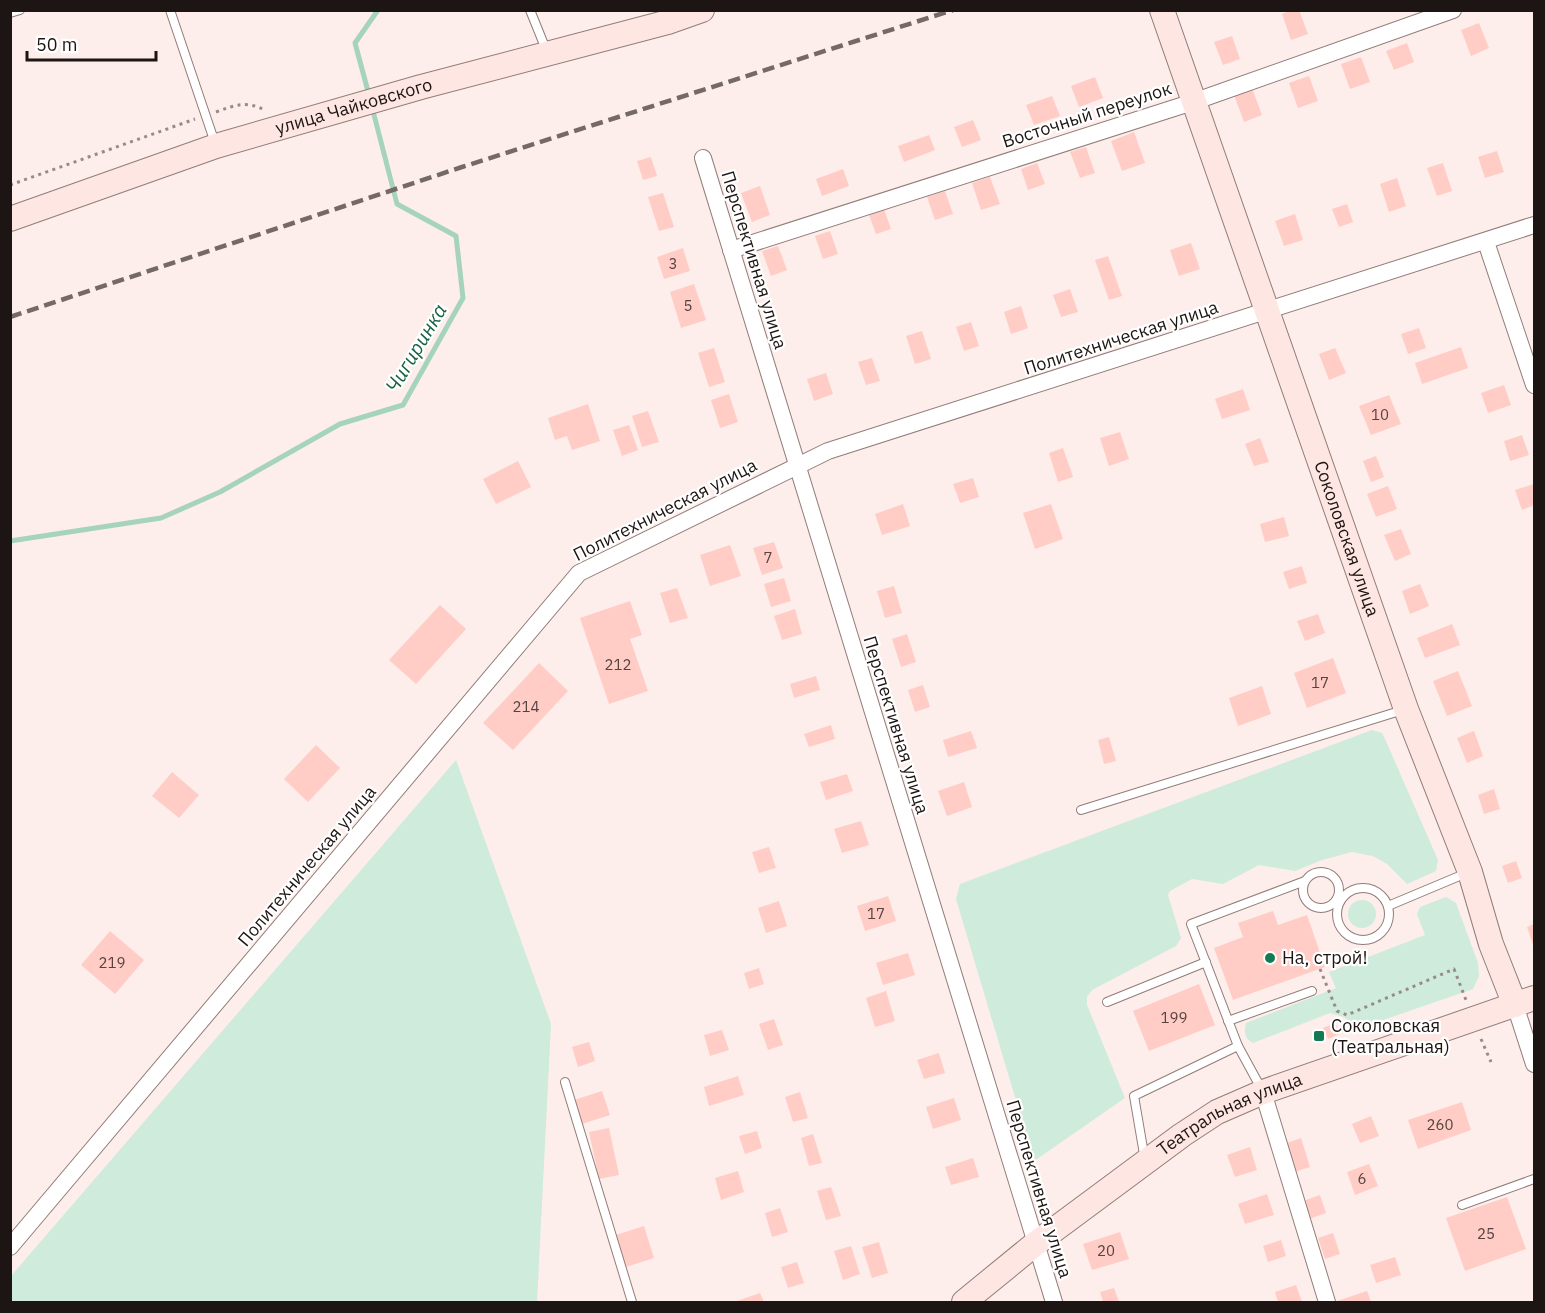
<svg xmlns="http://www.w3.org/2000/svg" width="1545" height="1313" font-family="'IBM Plex Sans',sans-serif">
<rect width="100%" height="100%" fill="#fdeeeb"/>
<g fill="#ceebdb">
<path d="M1372,730L1382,733L1385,739L1438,860L1436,871L1407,884L1387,864L1373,856L1352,852L1322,860L1295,871L1259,865L1223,884L1192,879L1170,891L1168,895L1181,938L1176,946L1092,990L1087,997V1005L1125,1098L1034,1161L956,899L960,884Z"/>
<path d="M456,760L551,1024L537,1302H11V1276Z"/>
<path d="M1446,897L1456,903L1478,963L1479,976L1473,989L1357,1029L1344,1017L1330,1013L1253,1043C1244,1038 1244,1032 1246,1023L1336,988L1329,972L1425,935L1417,914L1420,907Z"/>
<circle cx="1362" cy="914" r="14"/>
</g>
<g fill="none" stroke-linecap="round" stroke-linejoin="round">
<g stroke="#a6d3bb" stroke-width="5">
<path d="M369,95L355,43L378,10"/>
<path d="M10,541L161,518L220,492L340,424L403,405L463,298L456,236L397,204L372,107"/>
</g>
</g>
<g fill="#ffcdc5">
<path d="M1292,10H1299L1308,34L1291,40L1282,14Z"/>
<path d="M1479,23L1489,48L1471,56L1461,30Z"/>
<path d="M1232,36L1240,59L1223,65L1214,42Z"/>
<path d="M1407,43L1414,62L1394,70L1386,51Z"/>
<path d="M1361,57L1370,82L1350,89L1341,64Z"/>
<path d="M1309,76L1318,101L1298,108L1289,83Z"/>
<path d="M1095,77L1103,98L1079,107L1071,86Z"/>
<path d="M1252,88L1262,115L1244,122L1234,95Z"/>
<path d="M1052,96L1060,116L1034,125L1026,105Z"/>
<path d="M973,120L981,140L962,147L954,127Z"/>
<path d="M1134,132L1145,163L1122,171L1111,141Z"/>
<path d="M929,135L935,150L904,162L898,146Z"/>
<path d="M1086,147L1095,173L1080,178L1070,152Z"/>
<path d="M1497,151L1504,172L1485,178L1478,157Z"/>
<path d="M651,157L657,176L643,180L637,161Z"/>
<path d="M1037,163L1045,184L1028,190L1021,169Z"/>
<path d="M1443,163L1452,191L1437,196L1427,168Z"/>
<path d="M843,169L849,186L822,196L816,179Z"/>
<path d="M990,177L1000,204L981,210L972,183Z"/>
<path d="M1397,178L1406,206L1389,212L1380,184Z"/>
<path d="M760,186L770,215L752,222L741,193Z"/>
<path d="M945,191L953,214L935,220L927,197Z"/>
<path d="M663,193L674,227L659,231L648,197Z"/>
<path d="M1347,204L1353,222L1339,227L1332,209Z"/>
<path d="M884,209L891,229L876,234L869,215Z"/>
<path d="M1295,214L1303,240L1284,246L1275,221Z"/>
<path d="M830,231L838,254L823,259L815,236Z"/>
<path d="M1191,243L1200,269L1179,276L1170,250Z"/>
<path d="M778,246L787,270L771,276L762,251Z"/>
<path d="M683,248L690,271L664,279L657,257Z"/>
<path d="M1108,256L1122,296L1109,300L1095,260Z"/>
<path d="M694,284L706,320L681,328L670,292Z"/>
<path d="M1070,289L1078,312L1061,317L1053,295Z"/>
<path d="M1021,306L1028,328L1011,334L1004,312Z"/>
<path d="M971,322L979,346L964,351L956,327Z"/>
<path d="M1419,328L1426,348L1408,354L1401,334Z"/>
<path d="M922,331L931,359L915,364L906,336Z"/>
<path d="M1461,347L1468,368L1422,384L1415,363Z"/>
<path d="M714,348L725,382L709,387L698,353Z"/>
<path d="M1335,348L1346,373L1329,380L1319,354Z"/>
<path d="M872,358L880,381L866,385L858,362Z"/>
<path d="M826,373L833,394L814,401L807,379Z"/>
<path d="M1504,385L1511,405L1488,413L1481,393Z"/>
<path d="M1243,389L1250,410L1222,419L1215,399Z"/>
<path d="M729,394L738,422L720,428L711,400Z"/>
<path d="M1389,395L1401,424L1371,435L1359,406Z"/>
<path d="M588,404L600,441L572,450L567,436L555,440L548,418Z"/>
<path d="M648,411L659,442L642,447L632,416Z"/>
<path d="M629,425L638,450L622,456L613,430Z"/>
<path d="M1120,432L1129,459L1109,466L1100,438Z"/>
<path d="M1522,435L1529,455L1510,461L1504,441Z"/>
<path d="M1260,438L1269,462L1254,466L1245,444Z"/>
<path d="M1063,448L1073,477L1058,482L1049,453Z"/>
<path d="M1376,456L1384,477L1371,482L1363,461Z"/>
<path d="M518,461L531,487L496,504L483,479Z"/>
<path d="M973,478L979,497L960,503L953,484Z"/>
<path d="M1534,484V505L1522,510L1515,490Z"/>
<path d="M1388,486L1397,509L1376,517L1367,494Z"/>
<path d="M903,504L910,526L882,535L875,514Z"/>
<path d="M1051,504L1063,539L1035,549L1023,513Z"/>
<path d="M1284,517L1289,536L1265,542L1260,524Z"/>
<path d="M1401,529L1411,554L1395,561L1384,535Z"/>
<path d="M774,542L783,568L762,575L753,548Z"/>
<path d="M730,545L741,576L710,586L700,555Z"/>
<path d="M1302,566L1307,583L1289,589L1283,572Z"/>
<path d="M784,578L791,601L771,607L764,584Z"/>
<path d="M1420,584L1429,606L1410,614L1402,591Z"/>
<path d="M894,586L902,613L885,618L877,591Z"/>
<path d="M677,588L688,618L670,623L660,593Z"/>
<path d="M630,601L642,635L630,639L648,691L609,704L580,618Z"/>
<path d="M440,605L466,629L416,684L389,660Z"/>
<path d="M795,609L802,634L782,640L774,616Z"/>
<path d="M1318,614L1325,633L1305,641L1297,621Z"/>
<path d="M1452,624L1460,645L1425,658L1417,638Z"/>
<path d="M907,634L916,662L901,667L892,639Z"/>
<path d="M1333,658L1346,693L1307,708L1294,673Z"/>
<path d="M539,663L568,691L513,750L483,723Z"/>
<path d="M1458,671L1472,706L1447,716L1433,681Z"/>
<path d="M816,676L820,690L794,698L790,684Z"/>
<path d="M923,685L930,707L915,712L908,690Z"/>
<path d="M1262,686L1271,714L1238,726L1229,698Z"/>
<path d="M831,725L835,739L809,747L804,734Z"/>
<path d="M971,731L977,748L948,757L943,740Z"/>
<path d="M1474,731L1483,756L1467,763L1457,738Z"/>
<path d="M1109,737L1116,761L1104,764L1098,740Z"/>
<path d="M316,745L340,768L308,802L284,779Z"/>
<path d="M172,772L199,795L179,818L152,796Z"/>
<path d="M847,774L853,791L826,800L820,782Z"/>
<path d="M964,782L972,807L947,816L938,791Z"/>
<path d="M1494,789L1500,809L1484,814L1478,795Z"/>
<path d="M861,821L869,845L842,853L834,829Z"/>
<path d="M769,847L776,868L759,873L752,852Z"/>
<path d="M1516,861L1522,878L1508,883L1502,866Z"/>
<path d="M888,896L896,921L865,931L857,906Z"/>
<path d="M779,901L787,926L766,933L758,908Z"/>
<path d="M1273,911L1278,925L1307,915L1325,967L1233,1000L1214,948L1243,937L1238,923Z"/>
<path d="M1534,924V948L1527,927Z"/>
<path d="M110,931L144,960L115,994L81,965Z"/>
<path d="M908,953L915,975L883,985L876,963Z"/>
<path d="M759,968L764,984L749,989L744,973Z"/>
<path d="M1199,984L1215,1025L1149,1051L1133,1011Z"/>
<path d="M886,991L895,1021L875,1027L866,998Z"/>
<path d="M774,1019L783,1045L768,1050L759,1024Z"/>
<path d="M1335,1023L1340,1034L1328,1039L1323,1028Z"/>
<path d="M722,1030L729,1050L710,1056L704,1035Z"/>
<path d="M589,1042L595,1061L578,1067L572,1047Z"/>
<path d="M939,1053L945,1073L924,1079L917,1060Z"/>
<path d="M738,1076L744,1095L709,1106L704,1087Z"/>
<path d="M602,1091L610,1115L579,1125L571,1101Z"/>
<path d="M800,1092L808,1118L793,1122L785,1097Z"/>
<path d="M954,1098L961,1120L933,1129L926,1107Z"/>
<path d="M1462,1102L1471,1130L1418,1149L1408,1120Z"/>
<path d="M1371,1116L1379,1136L1360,1143L1352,1124Z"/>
<path d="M609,1128L619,1175L599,1179L589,1132Z"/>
<path d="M757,1131L762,1148L745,1154L739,1136Z"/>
<path d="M813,1134L822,1163L809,1166L801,1138Z"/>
<path d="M1301,1138L1310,1167L1294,1172L1284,1144Z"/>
<path d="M1250,1147L1257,1170L1235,1177L1227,1155Z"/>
<path d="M973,1158L979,1177L951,1185L945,1167Z"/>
<path d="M1369,1164L1378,1186L1355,1195L1347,1172Z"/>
<path d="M738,1171L744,1192L721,1200L715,1178Z"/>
<path d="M831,1187L841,1216L826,1220L817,1191Z"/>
<path d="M1267,1194L1274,1215L1245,1224L1238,1204Z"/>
<path d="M1320,1195L1326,1213L1309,1219L1303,1201Z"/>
<path d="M1507,1197L1526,1249L1465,1271L1446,1218Z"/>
<path d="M780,1208L788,1232L772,1237L765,1213Z"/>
<path d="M644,1226L654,1258L626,1267L616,1235Z"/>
<path d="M1120,1232L1129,1259L1092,1270L1083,1244Z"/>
<path d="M1333,1233L1340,1254L1325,1259L1318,1238Z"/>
<path d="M1281,1240L1286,1256L1268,1262L1263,1246Z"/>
<path d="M879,1242L888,1273L872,1278L862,1247Z"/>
<path d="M851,1246L860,1274L843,1280L834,1251Z"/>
<path d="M1395,1257L1401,1275L1376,1283L1370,1265Z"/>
<path d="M797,1262L804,1283L788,1288L781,1267Z"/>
<path d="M1296,1285L1302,1302H1278L1275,1292Z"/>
<path d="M1114,1288L1119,1302H1103L1100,1292Z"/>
<path d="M1367,1291L1371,1302H1334Z"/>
<path d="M760,1293L764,1302H734Z"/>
</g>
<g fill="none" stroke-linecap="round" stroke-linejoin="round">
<g stroke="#917c78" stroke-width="10">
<g id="lane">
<path d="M170,10L215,143"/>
<path d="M530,10L547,52"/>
<path d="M10,13L20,10"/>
<path d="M1081,810L1403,710"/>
<circle cx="1321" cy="890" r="18"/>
<circle cx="1363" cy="914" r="26"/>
<path d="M1388,906L1469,872"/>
<path d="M1107,1002L1206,962"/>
<path d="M1228,1021L1312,991"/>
<path d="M565,1082L632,1302"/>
<path d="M1262,1090L1238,1046L1191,924L1305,881"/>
<path d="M1145,1160L1134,1096L1238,1046"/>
<path d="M1462,1205L1534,1179"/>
</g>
</g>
<g stroke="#917c78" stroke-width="18">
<g id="street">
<path d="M703,158L1054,1302"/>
<path d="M1486,242L1534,385"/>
<path d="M731,250L1193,102L1453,10"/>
<path d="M1515,1005L1534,1064"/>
<path d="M1263,1092L1327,1302"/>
<path d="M10,1247L579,573L828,451L1534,225"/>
</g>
</g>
<g stroke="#917c78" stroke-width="26">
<g id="secondary">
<path id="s1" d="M1162,10L1406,709L1470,872L1491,944L1515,1005"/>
<path id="s2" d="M10,219L216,146L421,87L668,22L702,10"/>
<path id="s3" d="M964,1302L1035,1244L1182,1135L1217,1112L1263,1092L1534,998"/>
</g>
</g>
<g stroke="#978b89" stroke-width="3" stroke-dasharray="3 4.5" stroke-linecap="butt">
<path d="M216,112C235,105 247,100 266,111"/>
<path d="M10,185L195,119"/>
<path d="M1320,969L1337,1011L1347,1015L1454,969L1466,1000"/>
<path d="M1481,1039L1491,1062"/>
</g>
<use href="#lane" stroke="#fff" stroke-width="8"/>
<use href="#street" stroke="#fff" stroke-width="16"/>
<use href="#secondary" stroke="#fee6e2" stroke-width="24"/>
<path stroke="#746967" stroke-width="4.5" stroke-dasharray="12 6" stroke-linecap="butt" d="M10,317L462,167L953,10"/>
</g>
<g fill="#137a54" stroke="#fff" stroke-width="2">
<circle cx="1270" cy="958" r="6"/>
<rect x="1313" y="1030" width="12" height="12" rx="3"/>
</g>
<g text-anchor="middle" stroke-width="4.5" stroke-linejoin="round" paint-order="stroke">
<g font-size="15" fill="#564340">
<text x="673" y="269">3</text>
<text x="688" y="311">5</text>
<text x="1380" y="420">10</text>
<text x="768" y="563">7</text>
<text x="618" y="670">212</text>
<text x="1320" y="688">17</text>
<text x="526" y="712">214</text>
<text x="876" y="919">17</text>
<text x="112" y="968">219</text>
<text x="1174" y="1023">199</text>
<text x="1440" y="1130">260</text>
<text x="1362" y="1184">6</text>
<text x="1486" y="1239">25</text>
<text x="1106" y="1256">20</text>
</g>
<g font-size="18" fill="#1d1513" stroke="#fff">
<text dy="6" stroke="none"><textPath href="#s2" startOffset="362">улица Чайковского</textPath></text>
<text transform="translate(1087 115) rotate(-18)" y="6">Восточный переулок</text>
<text transform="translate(754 260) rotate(73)" y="6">Перспективная улица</text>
<text transform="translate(1121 338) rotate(-18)" y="6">Политехническая улица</text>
<text transform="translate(665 510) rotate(-27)" y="6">Политехническая улица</text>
<text dy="6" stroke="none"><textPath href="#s1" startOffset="560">Соколовская улица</textPath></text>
<text transform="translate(896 725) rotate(73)" y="6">Перспективная улица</text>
<text transform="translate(307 866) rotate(-50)" y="6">Политехническая улица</text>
<text dy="6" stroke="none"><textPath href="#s3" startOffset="327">Театральная улица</textPath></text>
<text transform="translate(1039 1189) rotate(73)" y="6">Перспективная улица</text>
</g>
<g font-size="18" fill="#1d1513" stroke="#fff" text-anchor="start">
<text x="1282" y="964">На, строй!</text>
<text x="1331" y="1032">Соколовская<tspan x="1331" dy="21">(Театральная)</tspan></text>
</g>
<g font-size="20" font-style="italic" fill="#176244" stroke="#fff">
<text transform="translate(416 348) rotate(-59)" y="7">Чигиринка</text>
</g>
</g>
<rect width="1545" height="1313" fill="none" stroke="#1d1513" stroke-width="24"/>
<path d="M27 51v9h129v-9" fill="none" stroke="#1d1513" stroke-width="3"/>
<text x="36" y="51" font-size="18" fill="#1d1513" stroke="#ffffff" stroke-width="4.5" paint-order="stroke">50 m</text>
</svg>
